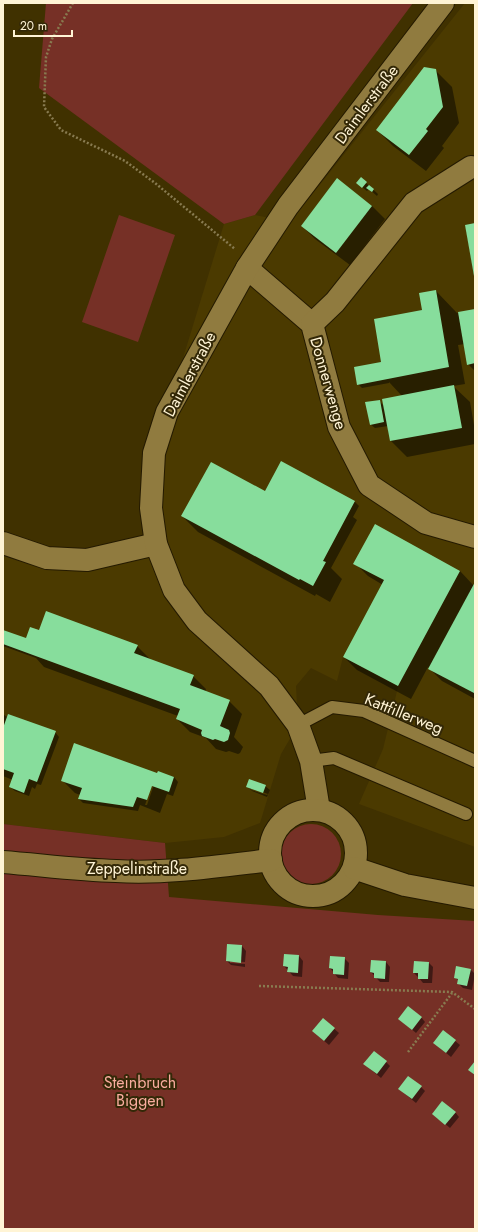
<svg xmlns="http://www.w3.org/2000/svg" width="478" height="1232" font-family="Jost,sans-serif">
<rect width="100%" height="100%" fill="#403100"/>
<path fill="#4b3a00" d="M465,3H475V847L359,804L383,749L398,687L343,657L337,681L311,668L296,686L298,725L281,754L260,823L224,837L165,843L3,824V543L47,558L156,544L154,453L224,224L255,215L290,222Z"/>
<g fill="#763026">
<path d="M46,3H413L255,215L224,224L39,88Z"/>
<path d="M119,215L175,235L138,342L82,322Z"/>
<circle cx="311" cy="854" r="30"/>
<path d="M3,824L165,843L169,897L378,915L475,921V1229H3Z"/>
</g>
<g fill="#0007" fill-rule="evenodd">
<path d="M435,70L452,87L459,123L442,146L444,148L426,171L393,146L377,130Z"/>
<path d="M337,180L372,206L385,219L350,265L315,239L302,226Z"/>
<path d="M366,183L378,194L377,196L369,189L367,191L362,187Z"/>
<path d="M436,291L457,313L475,310V371L468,364L465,344L458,345L465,384L453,386L470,402L475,431V444L407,457L391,441L388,426L375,428L370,424L379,401L384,406L402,396L389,382V383L362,388L358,384L381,363Z"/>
<path d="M269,494L355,502L359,506L353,517L357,520L331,568L342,579L330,602L316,594L315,596L198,532L182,516Z"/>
<path d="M355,563L460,571L474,586L475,584V699L442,681L428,667L411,699L357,670L344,657L383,585L368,576Z"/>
<path d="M3,631L26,640L38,631L137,646L150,659V660L193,676L206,689L205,692L229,701L242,714L234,737L243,747L240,753L238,754L229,751L226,752L216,749L206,738L190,732L177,719L178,716L44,667L36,658L3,646Z"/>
<path d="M3,714L8,718L55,732L59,737L41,785L37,784L35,789L32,787L29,796L15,791L10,787L13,780L3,776Z"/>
<path d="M157,774L174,777L178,782L173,796L167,794L160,813L140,805L138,811L83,803L79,799L80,795L75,793L62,780ZM155,775L157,776L147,805H145Z"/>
<path d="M265,786L270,790L267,797L252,791L248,787ZM251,788L268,794L267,795L251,790Z"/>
<path d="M242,946L246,951L245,962L230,961V963L245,964V967L231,965L227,961Z"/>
<path d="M285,955L299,956L303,961L302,977L293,976L284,966Z"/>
<path d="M344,958L349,963L348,979L338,978L330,968Z"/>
<path d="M386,962L390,967L389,982H380L371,972Z"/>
<path d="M415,962L429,963L433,967L432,983H423L419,978L414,973Z"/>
<path d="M457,967L471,970L475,974L472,990L463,988L458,983L459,981L455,977Z"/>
<path d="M421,1017L425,1022L416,1033L400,1019Z"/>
<path d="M323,1019L339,1033L329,1045L317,1035Z"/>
<path d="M443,1031L460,1045L451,1057L434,1043Z"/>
<path d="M386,1062L390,1066L381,1078L369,1068Z"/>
<path d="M421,1087L425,1091L416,1103L404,1093Z"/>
<path d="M455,1112L459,1117L450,1128L438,1118Z"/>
</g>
<g fill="#87dd9c">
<path d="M424,67L436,69L443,107L426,129L428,131L409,155L376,130Z"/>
<path d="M361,177L367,182L362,188L356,183Z"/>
<path d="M337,178L372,206L336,253L301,226Z"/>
<path d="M369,185L374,189L372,192L366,188Z"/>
<path d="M475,223V276H474L465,225Z"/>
<path d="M436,290L449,367L357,385L354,367L381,362L374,319L422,310L419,293Z"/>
<path d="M475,309V363L467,365L458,312Z"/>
<path d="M454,385L462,428L390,441L382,399Z"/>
<path d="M380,400L384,422L370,425L365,402Z"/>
<path d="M281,461L355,501L323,561L326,562L313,586L300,579L299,580L181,516L211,462L265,491Z"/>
<path d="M375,524L460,571L398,686L343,657L384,580L353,564Z"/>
<path d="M475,582V691L474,693L428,669Z"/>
<path d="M46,611L138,645L134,653L194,675L190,685L230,700L220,726L229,730L230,733L228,740L224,742L215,739L213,740L202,736L201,733L202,730L176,719L180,709L3,644V630L26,638L30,627L39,630Z"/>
<path d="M8,714L56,731L37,782L29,779L24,793L9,787L14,773L3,769V728Z"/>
<path d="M74,743L157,773L158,771L174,777L169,792L152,786L147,800L137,797L133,807L78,799L82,788L61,781Z"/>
<path d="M249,779L266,785L263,793L246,787Z"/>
<path d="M227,944L242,945L241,963L226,961Z"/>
<path d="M284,954L299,955L298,973L287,972L288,967L283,966Z"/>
<path d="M330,956L345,957L344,975L333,974V969L329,968Z"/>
<path d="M371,960L386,961L385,979L374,978V973L370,972Z"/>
<path d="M414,961L429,962L428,979H418V973H413Z"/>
<path d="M456,966L471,969L467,986L457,984L458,979L454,978Z"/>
<path d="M408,1006L422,1017L412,1030L398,1019Z"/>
<path d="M323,1018L335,1028L324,1041L312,1031Z"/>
<path d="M443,1030L456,1040L446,1053L433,1043Z"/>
<path d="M374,1051L387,1061L377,1074L363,1064Z"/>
<path d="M475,1061V1075L468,1070Z"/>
<path d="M408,1076L422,1086L412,1099L398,1089Z"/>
<path d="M442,1101L456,1112L445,1125L432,1114Z"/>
</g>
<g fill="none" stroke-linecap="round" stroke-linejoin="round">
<g stroke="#241a00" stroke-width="14">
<g id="service">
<path d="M298,725L332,707L364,711L475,761"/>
<path d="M311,761L334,758L466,814"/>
</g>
</g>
<g stroke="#241a00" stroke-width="24">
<g id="minor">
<path d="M247,268L312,324L339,427L369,485L426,523L475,537"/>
<path d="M312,324L335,302L414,203L471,167"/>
<path d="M3,543L47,558L87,560L156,544"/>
</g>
</g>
<g stroke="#241a00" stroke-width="24">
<g id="secondary">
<path d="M319,810L311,761L298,725L269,686L197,621L174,590L156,544L151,508L154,453L167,412L247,268L288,206L443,3"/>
<circle cx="313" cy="853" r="43"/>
<path d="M3,862C41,865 78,870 116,871C167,874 220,866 271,860"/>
<path d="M354,868L405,885L475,898"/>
</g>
</g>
<g stroke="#887b50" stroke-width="2.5" stroke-dasharray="2 2" stroke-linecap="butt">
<path d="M73,3L52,39L46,57L44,107L61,130L125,161L155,183L235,249"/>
<path d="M259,986L452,992L475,1009"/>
<path d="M408,1052L452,993"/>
</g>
<use href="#service" stroke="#907b3f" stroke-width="12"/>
<use href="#minor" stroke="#907b3f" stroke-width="22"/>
<use href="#secondary" stroke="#907b3f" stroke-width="22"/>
</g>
<g text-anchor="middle" stroke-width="4" stroke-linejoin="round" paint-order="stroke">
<g font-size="16" fill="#fff4d5" stroke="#332807">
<text transform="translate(366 104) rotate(-53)" y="6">Daimlerstraße</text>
<text transform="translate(189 374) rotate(-62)" y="6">Daimlerstraße</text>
<text transform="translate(329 383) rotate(74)" y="6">Donnerwenge</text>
<text transform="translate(404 713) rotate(22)" y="6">Kattfillerweg</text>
<text x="137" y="874">Zeppelinstraße</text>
</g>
<g font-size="16" fill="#f9ac9e" stroke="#332807">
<text x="140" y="1088">Steinbruch<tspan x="140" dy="18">Biggen</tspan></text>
</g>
</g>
<rect width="478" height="1232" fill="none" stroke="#fff4d5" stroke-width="8"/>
<path d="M14 30v6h58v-6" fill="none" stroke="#fff4d5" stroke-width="2"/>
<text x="20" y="30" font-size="12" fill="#fff4d5" stroke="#332807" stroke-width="3" paint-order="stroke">20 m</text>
</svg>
